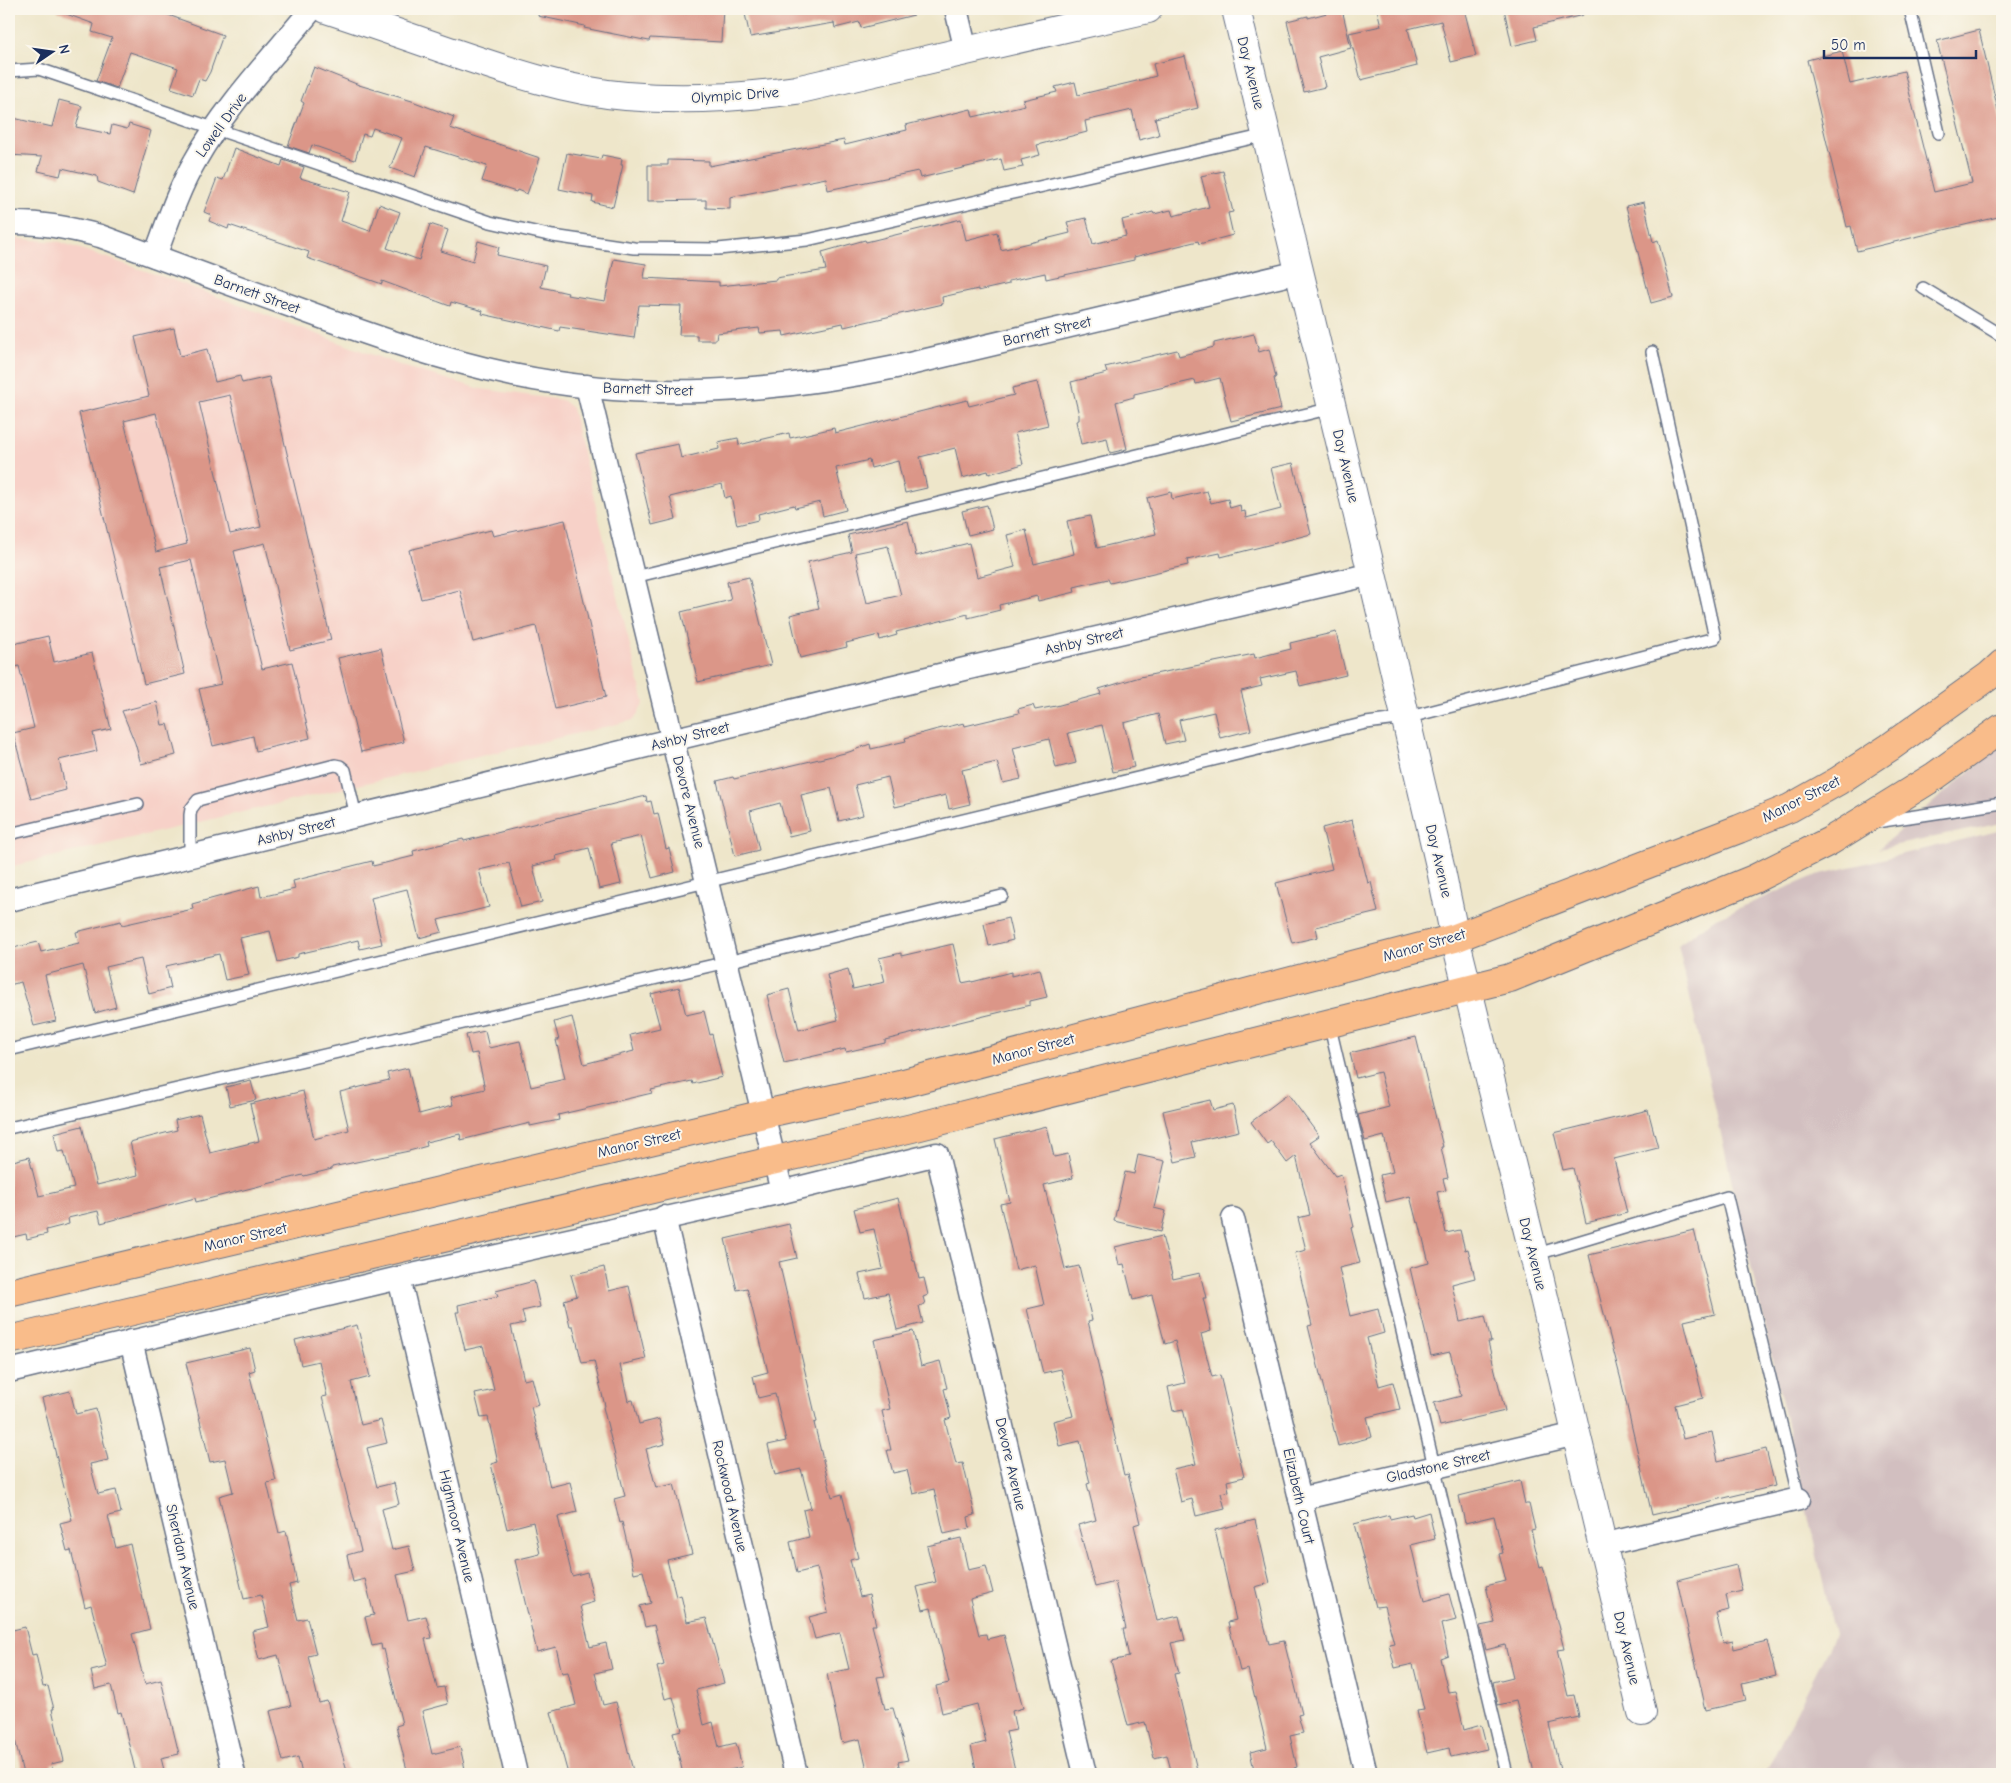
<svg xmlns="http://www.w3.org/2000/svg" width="2011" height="1783" font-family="'Comic Neue',sans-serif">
<rect width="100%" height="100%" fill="#fbf7ec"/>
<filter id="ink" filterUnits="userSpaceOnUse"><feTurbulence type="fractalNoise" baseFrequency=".02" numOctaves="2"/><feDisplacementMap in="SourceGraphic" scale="10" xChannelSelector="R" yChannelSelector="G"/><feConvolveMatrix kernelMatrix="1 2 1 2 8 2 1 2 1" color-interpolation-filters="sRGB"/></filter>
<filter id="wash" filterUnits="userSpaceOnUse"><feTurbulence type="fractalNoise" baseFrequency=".0096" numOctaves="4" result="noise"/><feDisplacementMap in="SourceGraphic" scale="20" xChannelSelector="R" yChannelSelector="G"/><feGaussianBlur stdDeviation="1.12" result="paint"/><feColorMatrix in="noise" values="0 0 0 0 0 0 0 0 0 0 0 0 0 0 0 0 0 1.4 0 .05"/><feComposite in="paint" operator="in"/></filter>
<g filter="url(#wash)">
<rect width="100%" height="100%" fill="#eee6ca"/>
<path fill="#f7d1c8" d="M9,238L60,242L175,281L405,367L481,389L562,400L572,408L644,703L634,720L9,867Z"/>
<g fill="#d2bfc0">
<path d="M2002,744V823L1878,849Z"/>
<path d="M2002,830V1774H1765L1835,1635L1678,945L1716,918L1817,875Z"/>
</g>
<g id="blocks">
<g fill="#db9688" fill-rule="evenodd">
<path d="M58,9H152L223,35L210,72L205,81L199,79L193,95L171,88L178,68L130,52L117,88L96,81L112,38L92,32L94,24L58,11Z"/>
<path d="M539,9H652L677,13V9H723L721,42L650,38L649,41L584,28L585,26L538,16Z"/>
<path d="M744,9H913L914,15L861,28L859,22L835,28L834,23L750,37Z"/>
<path d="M1342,9L1351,48L1318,57L1325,87L1304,92L1287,21L1308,16V18Z"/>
<path d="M1377,9H1464L1476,56L1451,62L1441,21L1408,29L1417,66L1361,80L1349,33L1381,26Z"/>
<path d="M1504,9H1582L1583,15L1534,27L1537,40L1512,46Z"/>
<path d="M1979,30L2002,127V216L1857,251L1851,226L1847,227L1807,60L1842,51L1850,84L1904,71L1934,192L1972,183L1937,41Z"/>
<path d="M1185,56L1198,108L1155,118L1159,135L1139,140L1132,110L1085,121L1087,132L1037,145L1040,155L1021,160L1023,167L1004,171L1001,159L920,178L918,171L828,190L826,178L730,197V209L706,208V200L648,201V165H668V160L709,161V166L844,140L845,145L907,130L906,125L971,109L973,117L1025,105L1023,100L1057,92L1055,87L1075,82L1078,95L1141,80L1156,76L1153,64Z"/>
<path d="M314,67L359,85L412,101L454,117L450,128L540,158L527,194L517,190L516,192L482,181L487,166L426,147L415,177L390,168L402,138L373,128L370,136L363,134L355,160L312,145L309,153L288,146L304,103L301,101Z"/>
<path d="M59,100L82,106L76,127L110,134L112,125L127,129L129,124L151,131L133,195L98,182L97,176L62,168L60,176L38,171L42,157L9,155V117L52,127Z"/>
<path d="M234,148L281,166L283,160L304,167L300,178L350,192L341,221L370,231L379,204L400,212L387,248L419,260L430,224L448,230L441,251L473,261L478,241L499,247L497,255L546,266L541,287L568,293L567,295L605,301L614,259L646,264L644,278L719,282V286L776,280V278L826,270L822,252L865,240L866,242L961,219L966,240L997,232L1001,250L1070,233L1067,222L1086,218L1093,244L1126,236L1122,220L1153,212L1154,214L1171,210L1173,216L1209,207L1201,176L1223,171L1233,212L1228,213L1233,235L1199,244L1198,241L1134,257V260L1046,279L1045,273L1009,281V284L978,291V289L942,297L943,304L844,327L843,323L784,336L783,331L760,333L759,328L717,333L716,340H697V335H679L681,306L639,305L634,338L560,327L559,331L482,314L483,311L451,302L450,306L382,281V284L307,258L309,252L229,225L228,229L209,221L211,215L204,212L217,178L223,180Z"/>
<path d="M567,153L601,159L602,155L622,159L621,165H623L613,207L592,202L593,196L559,189Z"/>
<path d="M1644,202L1653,242L1658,240L1673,297L1651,303L1626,206Z"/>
<path d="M174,328L180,356L207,349L215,382L240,376L242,383L269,377L331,640L290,650L265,543L234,551L262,669L292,662L310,738L256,751L253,736L213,746L199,689L221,684L191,560L160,567L185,674L144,684L79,413L149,396L135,337ZM230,395L261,527L230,534L199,402ZM156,413L187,544L156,552L124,421Z"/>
<path d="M1254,334L1259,352L1269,349L1276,377L1274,378L1281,409L1231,421L1220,378L1196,384L1195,380L1134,394V397L1116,402L1127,449L1110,453L1107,438L1081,444L1076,421L1079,420V415L1071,382L1107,373L1105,367L1177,350L1179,356L1214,347V343Z"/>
<path d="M1037,382L1048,425L1015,433L1023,464L989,474L988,471L962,478L955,448L920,457L927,488L905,493L898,461L871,468L869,460L836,468L846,510L823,516L820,502L795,508L794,505L758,514L759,518L758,520L737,525L731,496L725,498L722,484L670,497L676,519L652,525L635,453L678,444L681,458L719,449L718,442L738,438L739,445L789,433L790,438L834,428L835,433L967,400L969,406L1014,395L1012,388Z"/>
<path d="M1293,463L1311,534L1221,557L1220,553L1187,560L1188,565L1110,583L1108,579L1074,587L1075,592L1038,601L1037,596L999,605L1000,610L968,618V614L896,632L897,635L880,640L879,635L846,643L847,647L800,658L790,615L819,608L808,562L852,552L848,535L908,521L916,556L969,543L977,577L1015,567L1007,535L1026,530L1034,564L1074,554L1067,521L1090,516L1097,548L1156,534L1147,498L1171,492L1172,499L1207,491L1211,503L1228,499L1230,508L1240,505L1241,512L1245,511L1246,518L1281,509L1271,468ZM888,546L901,595L867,603L855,553Z"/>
<path d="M987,505L993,529L968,535L962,511Z"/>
<path d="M565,520L606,697L555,709L536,626L473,642L460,590L421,599L409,550L491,530L493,536Z"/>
<path d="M749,577L771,665L698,682L681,612L731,600L727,582Z"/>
<path d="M1336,632L1346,675L1300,686L1296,671L1260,679L1262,686L1241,691L1251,730L1220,738L1214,712L1179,720L1184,740L1165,744L1158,714L1124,723L1134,767L1113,772L1102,725L1068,733L1076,763L1056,768L1049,739L1013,748L1021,779L1003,783L997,762L962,770L970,804L949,809L946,795L895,807L888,777L855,785L863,815L839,821L831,788L801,795L810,831L789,836L780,803L750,811L759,850L735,856L717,781L733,777L734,779L849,752L870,744L871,749L906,741L905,738L934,730L964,723L965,726L1019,713L1018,709L1033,705L1035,710L1056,706L1101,694L1099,689L1140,677L1254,654L1255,658L1291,649L1290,643Z"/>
<path d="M48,636L54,662L92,653L111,729L93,733L97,751L59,760L66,790L31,799L13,733L34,728L19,666L11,668L9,645Z"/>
<path d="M381,648L404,742L361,752L338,658Z"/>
<path d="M157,702L162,725L168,724L176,755L141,764L135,743L122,711Z"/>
<path d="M646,796L647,802L651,801L654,814L658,813L666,849L669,848L675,872L652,878L641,836L611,843L621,884L599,889L589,848L556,856L557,860L533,866L542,902L521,907L509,863L479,870L489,907L438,920L442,932L419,938L407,889L371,898L382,944L360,949L358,940L298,954V957L278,962L270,931L240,938L249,975L225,980L219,954L166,966L171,988L149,994L141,959L106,967L116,1007L95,1013L83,965L45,975L56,1021L34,1026L21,982L9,985V949L38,942L41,952L79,943L76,932L121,921L122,925L193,909L192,904L259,886L261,897L295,889L293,881L372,861L373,866L414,856L413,851L463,839L464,841Z"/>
<path d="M1352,820L1368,883L1371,882L1378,912L1316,927L1318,937L1292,943L1276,883L1332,869L1322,828Z"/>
<path d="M1008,918L1013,940L989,946L984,924Z"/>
<path d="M953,944L962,983L972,981V982L1011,972V976L1040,969L1047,997L1030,1001V1005L885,1040V1043L846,1052L845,1049L784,1063L767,995L789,989L799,1030L838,1020L827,975L848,969L853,989L885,982L879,958L901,953V956Z"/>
<path d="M679,987L686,1015L704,1011L710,1035L712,1034L722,1077L693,1084L692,1081L651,1090L652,1093L558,1115L559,1120L530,1126V1123L461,1140L460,1134L426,1142L427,1146L409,1151L332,1167V1169L304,1176L303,1175L196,1202L195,1198L101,1223L98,1211L68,1218L69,1224L46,1230L47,1234L27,1239L26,1234L9,1238V1162L29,1157L39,1196L74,1188L64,1151L58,1152L54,1133L82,1126L97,1185L138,1175L130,1142L177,1130L175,1120L200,1114L210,1153L259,1141L250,1104L303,1091L314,1139L349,1130L340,1092L389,1080L387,1073L408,1068L419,1114L453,1105L451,1097L485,1089L477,1053L471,1054L466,1035L485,1031L489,1048L520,1041L531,1087L565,1079L556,1040H559L554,1022L572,1017L584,1064L634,1051L630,1035L660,1028L651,994Z"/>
<path d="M1416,1037L1443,1147H1441L1448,1178L1443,1179L1446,1190L1437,1192L1446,1233L1460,1230L1465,1250L1468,1249L1475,1278L1452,1284L1460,1322L1485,1316L1491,1342H1488L1505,1411L1440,1426L1434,1403L1461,1396L1450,1352L1431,1356L1419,1306L1410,1268L1429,1263L1419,1222L1417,1223L1410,1196L1386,1202L1380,1175L1393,1172L1384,1136L1365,1141L1358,1115L1389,1107L1380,1072L1356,1078L1350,1053Z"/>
<path d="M251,1081L256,1100L230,1106L226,1087Z"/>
<path d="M1288,1094L1319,1136L1310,1142L1335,1176L1341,1174L1354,1227L1351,1228L1360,1263L1339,1268L1350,1316L1378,1309L1384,1333L1367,1338L1379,1386L1393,1382L1400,1409L1367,1417L1372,1437L1338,1446L1308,1326L1312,1325L1295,1253L1306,1250L1298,1218L1310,1215L1296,1156L1287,1163L1271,1141L1267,1144L1251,1122Z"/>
<path d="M1210,1100L1213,1110L1233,1105L1239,1131L1192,1142L1196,1157L1175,1162L1163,1111Z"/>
<path d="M1648,1110L1658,1148L1614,1159L1627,1213L1586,1223L1573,1168L1563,1170L1554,1133Z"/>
<path d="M1047,1126L1054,1157L1068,1154L1073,1178L1044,1185L1065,1269L1079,1266L1092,1320L1088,1321L1105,1396L1124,1475L1128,1474L1140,1523L1134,1525L1157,1621L1179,1616L1185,1640L1171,1643L1179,1673L1174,1674L1198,1774H1172L1167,1755L1154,1758L1145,1722L1128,1726L1111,1661L1129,1657L1123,1629H1126L1115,1582L1095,1587L1078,1525L1096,1520L1087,1484L1090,1483L1080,1441L1059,1446L1053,1421L1073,1416L1061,1369L1043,1373L1027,1309L1044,1305L1035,1265L1016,1270L1000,1204L1010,1202L995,1139Z"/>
<path d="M1138,1155L1165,1161L1154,1208L1166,1211L1161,1232L1114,1221L1125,1172L1134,1174Z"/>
<path d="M898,1198L913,1261H915L919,1279L924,1278L928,1295L923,1297L925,1304L919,1306L923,1323L897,1330L888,1293L865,1298L859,1274L883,1269L874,1229L860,1232L854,1209Z"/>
<path d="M789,1224L797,1258L779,1262L817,1422L814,1423L832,1497L842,1494L858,1558L850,1560L860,1597L869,1595L876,1625H872L885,1676L877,1677L885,1709L893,1708L908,1760L898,1762L901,1774H868L860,1739L842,1743L827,1674L849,1669L840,1633L815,1639L809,1617L828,1612L817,1568L797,1573L790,1542L809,1537L803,1510L811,1508L801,1469L775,1475L768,1445L786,1441L775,1394L758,1398L753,1376L768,1372L747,1288L737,1290L725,1239Z"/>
<path d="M1694,1230L1715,1314L1684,1321L1703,1398L1675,1405L1683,1439L1712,1432L1718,1461L1766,1449L1775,1486L1652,1515L1621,1380L1589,1255Z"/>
<path d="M1162,1236L1173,1279L1200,1273L1206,1298H1203L1211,1331L1201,1334L1212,1377L1220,1375L1244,1477L1227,1481L1229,1491L1221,1493L1225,1509L1196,1516L1192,1499L1181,1502L1173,1469L1196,1464L1183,1409L1173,1411L1168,1387L1185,1383L1175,1341L1165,1344L1152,1295L1133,1300L1124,1264L1119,1265L1115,1247Z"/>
<path d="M604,1267L609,1291L629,1286L646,1359L620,1365L628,1401L633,1400L639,1424L659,1419L665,1444L646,1449L656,1488L674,1484L692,1554L667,1560L676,1597L681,1595L687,1622L706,1618L724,1683L696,1690L704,1725L713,1722L719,1747L736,1743L742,1767L714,1774H683L673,1732L682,1730L673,1697L665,1699L657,1667L664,1665L654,1625L645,1627L640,1606L651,1603L643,1571L634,1573L622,1522L620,1523L614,1499L625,1496L603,1407L605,1406L594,1361L582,1363L573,1326H570L564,1300L577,1296L571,1275Z"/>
<path d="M534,1281L540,1307L522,1311L525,1323L511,1326L524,1380L532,1378L539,1405L531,1407L550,1487L570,1482L577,1512L558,1517L572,1576L587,1572L594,1602L580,1606L590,1647L606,1643L612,1669L595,1673L603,1705L616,1702L633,1771L619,1774H568L551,1712L576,1705L568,1672L562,1673L556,1647L537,1652L515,1560L540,1554L533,1522L507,1529L491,1464L498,1462L488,1417L481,1418L475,1394L494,1390L483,1346L465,1350L456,1312H459L458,1305L498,1296L496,1291Z"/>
<path d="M357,1325L370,1377L351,1382L361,1425L381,1420L387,1443L367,1448L377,1487L394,1483L399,1504L382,1509L392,1550L409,1546L415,1571L397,1575L408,1620L426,1616L432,1638L425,1639L437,1688L444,1687L448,1704L422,1711L432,1754L460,1747L465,1769L443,1774H408L396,1726L402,1724L384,1649L382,1650L381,1644L372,1646L365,1617L374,1615L365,1579L353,1582L347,1555L361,1551L322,1397L327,1396L319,1361L301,1365L295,1340Z"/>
<path d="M913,1331L921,1366L940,1361L947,1388L944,1389L951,1418L945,1420L956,1464L963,1463L975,1515L968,1517L970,1528L944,1534L934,1489L913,1494L907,1470L893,1473L887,1450H891L882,1411L890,1409L874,1340Z"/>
<path d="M250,1348L255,1370L249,1372L276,1481L267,1483L279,1533L286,1531L297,1583L289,1585L298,1620L307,1618L316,1654L308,1656L319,1703L327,1701L348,1774H302L298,1757L283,1761L270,1711L291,1706L278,1655L259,1660L252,1631L269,1627L261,1595L244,1599L219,1496L233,1492L225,1459L210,1462L186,1363Z"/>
<path d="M70,1391L76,1414L96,1409L108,1460L90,1464L98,1494L116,1490L121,1513L108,1516L116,1548L130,1544L150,1629L132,1634L145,1684L161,1680L179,1754L161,1758L165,1774H136L121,1712L118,1713L111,1685L95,1689L91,1671L107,1667L91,1605L85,1607L71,1550L67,1551L60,1523L72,1520L42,1398Z"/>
<path d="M1520,1481L1525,1504H1529L1535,1529L1531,1530L1540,1567L1543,1566L1564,1649L1557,1650L1568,1696L1574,1695L1579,1717L1549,1724L1561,1774H1544L1543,1769L1534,1772L1516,1701L1498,1705L1493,1682L1513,1677L1505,1645L1486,1650L1480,1626L1495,1623L1486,1586L1506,1581L1499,1554L1503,1553L1494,1516L1465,1523L1459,1496Z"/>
<path d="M1429,1512L1435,1539L1411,1545L1424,1601L1449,1594L1456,1620L1441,1624L1448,1655L1440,1658L1448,1692L1455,1691L1464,1730L1481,1725L1487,1749L1451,1757L1449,1748L1427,1753L1417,1711L1424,1710L1413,1664L1395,1668L1389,1644L1394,1643L1384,1606L1376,1607L1354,1524L1389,1515L1390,1519L1412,1514L1413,1517Z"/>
<path d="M1255,1520L1270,1583L1255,1587L1269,1644L1284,1641L1302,1714L1298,1715L1303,1733L1290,1736L1297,1767L1294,1768L1295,1774H1255L1250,1752L1267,1748L1248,1669L1240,1671L1228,1622L1236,1620L1215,1530Z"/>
<path d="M961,1538L968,1570L986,1566L993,1593L970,1599L979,1635L986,1634L987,1639L1004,1635L1023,1708L1012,1711L1016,1730L1006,1732L1016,1774H977L971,1746L986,1742L977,1704L942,1713L936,1686L949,1683L931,1608L923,1610L917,1587L936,1582L927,1546Z"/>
<path d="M1736,1565L1742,1591L1726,1595L1729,1610L1716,1613L1723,1643L1733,1641L1734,1649L1767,1641L1776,1676L1742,1684L1746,1701L1706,1710L1677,1580Z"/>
<path d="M25,1627L32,1655L36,1654L43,1687L48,1686L54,1709H52L64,1761L51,1764L54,1774H23L9,1714V1631Z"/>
</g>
</g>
</g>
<g filter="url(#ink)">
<use href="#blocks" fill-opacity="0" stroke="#656f84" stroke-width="1"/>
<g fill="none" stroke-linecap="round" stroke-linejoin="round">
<g stroke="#656f84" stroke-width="14">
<g id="service">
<path d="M1910,9L1939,133"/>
<path d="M9,71L39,69L490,222L553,236L634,248L718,249L807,240L1266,135"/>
<path d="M1923,288L2002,336"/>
<path d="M634,577L1332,408"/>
<path d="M1876,822L2002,803"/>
<path d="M9,834L138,804"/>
<path d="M190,856V815L191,809L198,800L335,765L340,766L345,770L356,816"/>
<path d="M1329,1023L1507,1774"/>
<path d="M9,1050L1366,723L1406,718L1715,638L1652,352"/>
<path d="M9,1128L727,962L1002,896"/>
<path d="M1534,1255L1727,1197L1799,1499"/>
</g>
</g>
<g stroke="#656f84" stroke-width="25">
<g id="minor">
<path d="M956,9L966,51"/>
<path d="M9,223C40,222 69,228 100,236C164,260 227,283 291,306C364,333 437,359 513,375C643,402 772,393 901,366L1299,272"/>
<path d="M155,256C167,224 178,190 195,161C226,105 272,58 312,9"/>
<path d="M9,900L973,667L1372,574"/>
<path d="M782,1192L937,1154L1085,1774"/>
<path d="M664,1217L796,1774"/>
<path d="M1233,1219L1366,1774"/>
<path d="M399,1278L516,1774"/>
<path d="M131,1341L234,1774"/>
<path d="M9,1371L399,1278L782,1192L587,386"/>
<path d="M1300,1499L1576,1434"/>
<path d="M1602,1545L1799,1499"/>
</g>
</g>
<g stroke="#656f84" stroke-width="30">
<g id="tertiary">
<path d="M326,9C369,23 412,38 455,53C511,72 567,91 626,96C684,101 739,98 796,90L1148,9"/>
<path d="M1236,9L1372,574L1441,870L1455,938L1534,1255L1642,1712"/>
</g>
</g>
<g stroke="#656f84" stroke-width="30">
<g id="primary">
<path d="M9,1293L764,1114L900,1084L1455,938L1739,829L1790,808L1838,781L1890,747L1989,676L2002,664"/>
<path d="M9,1340L912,1128L1510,978L1754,879L1830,841L1935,776L2002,728"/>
</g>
</g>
<use href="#service" stroke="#fff" stroke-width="11"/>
<use href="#minor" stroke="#fff" stroke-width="22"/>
<use href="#tertiary" stroke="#fff" stroke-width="28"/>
<use href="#primary" stroke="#f9bc8a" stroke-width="28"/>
</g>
</g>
<g text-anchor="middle" stroke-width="4" stroke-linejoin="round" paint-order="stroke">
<g font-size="15" fill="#1b2f5e" stroke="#fbf7ec">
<text transform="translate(1251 73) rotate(76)" y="5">Day Avenue</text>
<text transform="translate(735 95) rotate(-4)" y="5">Olympic Drive</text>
<text transform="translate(221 125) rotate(-54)" y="5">Lowell Drive</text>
<text transform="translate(257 294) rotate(20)" y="5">Barnett Street</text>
<text transform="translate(1047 331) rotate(-13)" y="5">Barnett Street</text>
<text transform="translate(648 389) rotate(2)" y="5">Barnett Street</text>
<text transform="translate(1346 466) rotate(77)" y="5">Day Avenue</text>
<text transform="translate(1084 641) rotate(-13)" y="5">Ashby Street</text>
<text transform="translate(690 736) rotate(-14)" y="5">Ashby Street</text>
<text transform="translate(1801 799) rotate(-27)" y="5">Manor Street</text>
<text transform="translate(689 802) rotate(76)" y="5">Devore Avenue</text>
<text transform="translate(296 831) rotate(-14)" y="5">Ashby Street</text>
<text transform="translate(1439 861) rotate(77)" y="5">Day Avenue</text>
<text transform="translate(1424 945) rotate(-16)" y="5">Manor Street</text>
<text transform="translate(1033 1049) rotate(-15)" y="5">Manor Street</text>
<text transform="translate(639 1143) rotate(-13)" y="5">Manor Street</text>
<text transform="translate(245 1237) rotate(-13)" y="5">Manor Street</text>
<text transform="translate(1533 1254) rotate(76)" y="5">Day Avenue</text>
<text transform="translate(1011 1464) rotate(77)" y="5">Devore Avenue</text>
<text transform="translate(1438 1466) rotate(-13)" y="5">Gladstone Street</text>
<text transform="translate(730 1496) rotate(77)" y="5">Rockwood Avenue</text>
<text transform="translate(1299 1496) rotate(77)" y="5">Elizabeth Court</text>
<text transform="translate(457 1526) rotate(77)" y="5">Highmoor Avenue</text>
<text transform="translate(183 1557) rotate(77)" y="5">Sheridan Avenue</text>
<text transform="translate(1627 1648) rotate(77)" y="5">Day Avenue</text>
</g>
</g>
<rect width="2011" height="1783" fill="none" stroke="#fbf7ec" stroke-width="30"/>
<g transform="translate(52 52) rotate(77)" stroke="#fbf7ec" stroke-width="4" paint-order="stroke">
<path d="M0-4L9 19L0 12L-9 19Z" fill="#1b2f5e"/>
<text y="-8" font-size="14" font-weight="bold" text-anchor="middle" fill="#1b2f5e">N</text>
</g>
<path d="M1824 50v8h152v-8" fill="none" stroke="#1b2f5e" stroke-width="2.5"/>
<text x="1831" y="50" font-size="15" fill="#1b2f5e" stroke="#fbf7ec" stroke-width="4" paint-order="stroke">50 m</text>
</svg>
